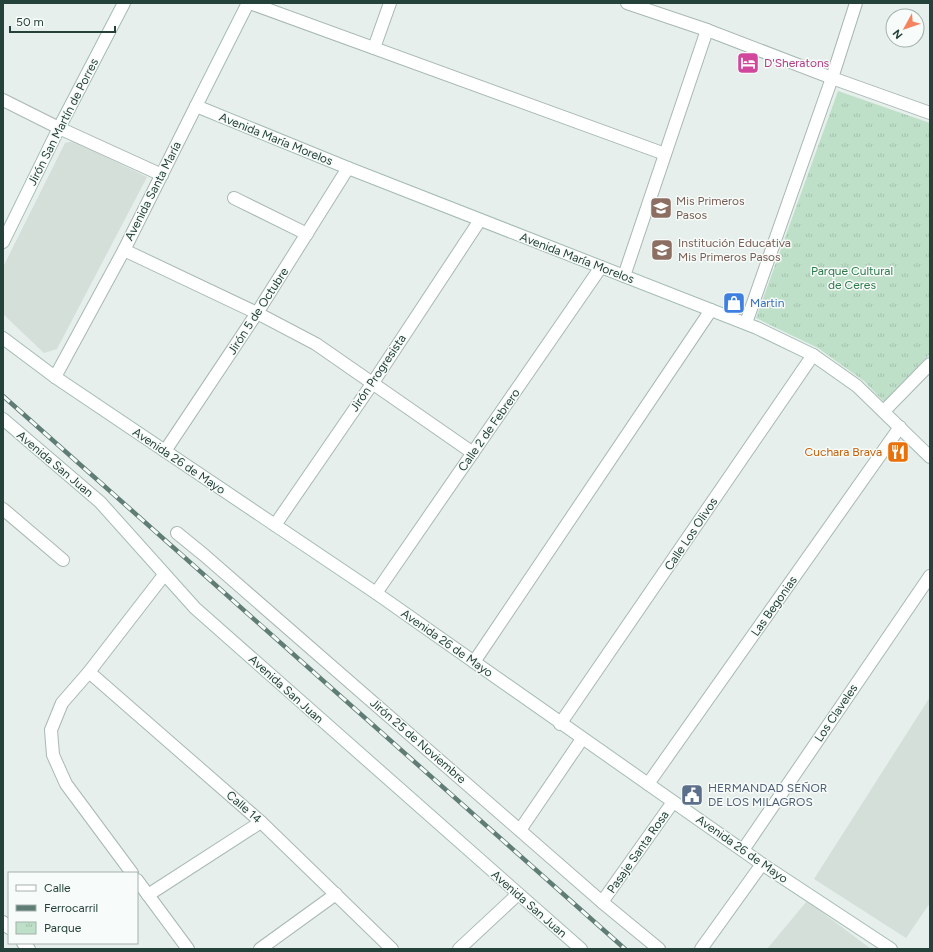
<svg xmlns="http://www.w3.org/2000/svg" width="933" height="952" font-family="Figtree,sans-serif">
<defs>
<pattern id="park-tufts" width="24" height="20" patternUnits="userSpaceOnUse"><rect width="24" height="20" fill="#bfe0c8"/><path d="M3 7l-1-3M5 7V3M7 7l1-3M15 17l-1-3M17 17v-4M19 17l1-3" fill="none" stroke="#a4c1ad"/></pattern>
</defs>
<rect width="100%" height="100%" fill="#e6efeb"/>
<g fill="#d4dfda">
<path d="M73,141L147,177L57,349L44,353L3,314V267L65,143Z"/>
<path d="M930,697V903L906,938L814,879Z"/>
<path d="M807,901L871,949H767Z"/>
</g>
<path fill="url(#park-tufts)" d="M838,91L930,123V354L884,402L864,381L818,348L756,318Z"/>
<g fill="none" stroke-linecap="round" stroke-linejoin="round">
<g stroke="#a8b8b2" stroke-width="14">
<g id="street">
<path d="M250,3L665,154"/>
<path d="M627,3L707,30L832,78L930,113"/>
<path d="M374,48L390,3"/>
<path d="M3,100L59,128L162,175"/>
<path d="M234,198L307,234"/>
<path d="M124,250L257,313L316,344L473,453"/>
<path d="M624,276L707,30"/>
<path d="M746,323L832,78L856,3"/>
<path d="M55,377L124,250L196,106"/>
<path d="M884,411L930,364"/>
<path d="M165,451L257,313L348,168"/>
<path d="M3,509L63,560"/>
<path d="M275,525L372,384L480,220"/>
<path d="M177,533L204,555L602,902L659,949"/>
<path d="M376,593L601,267"/>
<path d="M474,662L711,310"/>
<path d="M89,672L261,822L392,949"/>
<path d="M560,724L813,355"/>
<path d="M648,784L900,427"/>
<path d="M520,830L582,739"/>
<path d="M743,850L930,576"/>
<path d="M132,873L66,784L53,755L51,730L62,703L89,672L164,575"/>
<path d="M137,880L188,949"/>
<path d="M148,895L261,822"/>
<path d="M602,902L673,802"/>
<path d="M3,922L9,928"/>
<path d="M23,943L29,949"/>
<path d="M260,949L336,894"/>
<path d="M459,949L518,894"/>
<path d="M701,949L762,864"/>
</g>
</g>
<g stroke="#a4bbb3" stroke-width="14">
<g id="secondary">
<path d="M248,3L196,106L348,168L757,328L813,355L857,386L930,457"/>
<path d="M3,242L59,128L124,3"/>
<path d="M3,338L55,377L376,593L762,864L891,949"/>
<path d="M3,419L100,502L195,608L581,949"/>
</g>
</g>
<use href="#street" stroke="#fff" stroke-width="12"/>
<use href="#secondary" stroke="#fff" stroke-width="12"/>
<g stroke="#5f7d75" stroke-width="4.5">
<path id="rail" d="M3,396L625,949"/>
</g>
<use href="#rail" stroke="#f7fbf9" stroke-width="3" stroke-dasharray="9" stroke-linecap="butt"/>
</g>
<defs>
<g id="hotel-square" transform="scale(1.15)"><rect x="-9" y="-9" width="18" height="18" rx="4" fill="#d1479c" stroke="#f7fbf9"/><path d="M-6-4.5h1.5V1H6V5H4.5V3h-9V5H-6ZM-4 0a1.8 1.8 0 1 1 3.6 0ZM.5 0V-2.5h3Q6-2.5 6 0Z" fill="#fff"/></g>
<g id="school-square" transform="scale(1.15)"><rect x="-9" y="-9" width="18" height="18" rx="4" fill="#8d6e63" stroke="#f7fbf9"/><path d="M0-5L7-2L0 1L-7-2ZM-4 1L0 2.5L4 1V4Q0 6-4 4Z" fill="#fff"/></g>
<g id="shop-square" transform="scale(1.15)"><rect x="-9" y="-9" width="18" height="18" rx="4" fill="#3f7fe0" stroke="#f7fbf9"/><path d="M-5-2.5h2.3a2.7 3.5 0 0 1 5.4 0H5L5.5 6h-11ZM-1.5-2.5h3a1.5 2.3 0 0 0-3 0Z" fill="#fff"/></g>
<g id="restaurant-square" transform="scale(1.15)"><rect x="-9" y="-9" width="18" height="18" rx="4" fill="#e8710a" stroke="#f7fbf9"/><path d="M-5-6h1v4h1v-4h1v4h1v-4h1v5L-1.5 .5V6h-2V.5L-5-1ZM5-6V6H3V1.5H1.5Q1.5-4 5-6Z" fill="#fff"/></g>
<g id="civic-square" transform="scale(1.15)"><rect x="-9" y="-9" width="18" height="18" rx="4" fill="#5c6f8a" stroke="#f7fbf9"/><path d="M-.6-6.5H3V-4.5H.6V-3L4-1V1h2V6H-6V1h2V-1L-.6-3ZM-1.2 2.5V6h2.4V2.5Z" fill="#fff"/></g>
</defs>
<g fill-rule="evenodd">
<use href="#hotel-square" x="748" y="63"/>
<use href="#school-square" x="661" y="208"/>
<use href="#school-square" x="662" y="250"/>
<use href="#shop-square" x="734" y="303"/>
<use href="#restaurant-square" x="898" y="452"/>
<use href="#civic-square" x="692" y="795"/>
</g>
<g text-anchor="middle" stroke-width="3" stroke-linejoin="round" paint-order="stroke">
<g font-size="12" fill="#b23c85" stroke="#f7fbf9" text-anchor="start">
<text x="764" y="67">D'Sheratons</text>
</g>
<g font-size="12" fill="#24423a" stroke="#f7fbf9">
<text transform="translate(63 122) rotate(-63)" y="4">Jirón San Martín de Porres</text>
<text transform="translate(276 139) rotate(22)" y="4">Avenida María Morelos</text>
<text transform="translate(153 191) rotate(-63)" y="4">Avenida Santa María</text>
<text transform="translate(577 258) rotate(21)" y="4">Avenida María Morelos</text>
<text transform="translate(258 311) rotate(-57)" y="4">Jirón 5 de Octubre</text>
<text transform="translate(378 373) rotate(-56)" y="4">Jirón Progresista</text>
<text transform="translate(489 430) rotate(-55)" y="4">Calle 2 de Febrero</text>
<text transform="translate(179 461) rotate(34)" y="4">Avenida 26 de Mayo</text>
<text transform="translate(55 464) rotate(40)" y="4">Avenida San Juan</text>
<text transform="translate(691 534) rotate(-56)" y="4">Calle Los Olivos</text>
<text transform="translate(774 606) rotate(-55)" y="4">Las Begonias</text>
<text transform="translate(447 643) rotate(35)" y="4">Avenida 26 de Mayo</text>
<text transform="translate(286 689) rotate(42)" y="4">Avenida San Juan</text>
<text transform="translate(836 713) rotate(-56)" y="4">Los Claveles</text>
<text transform="translate(418 741) rotate(41)" y="4">Jirón 25 de Noviembre</text>
<text transform="translate(244 807) rotate(41)" y="4">Calle 14</text>
<text transform="translate(742 849) rotate(35)" y="4">Avenida 26 de Mayo</text>
<text transform="translate(638 852) rotate(-55)" y="4">Pasaje Santa Rosa</text>
<text transform="translate(529 904) rotate(41)" y="4">Avenida San Juan</text>
</g>
<g font-size="12" fill="#785e54" stroke="#f7fbf9" text-anchor="start">
<text x="676" y="205">Mis Primeros<tspan x="676" dy="14">Pasos</tspan></text>
<text x="678" y="247">Institución Educativa<tspan x="678" dy="14">Mis Primeros Pasos</tspan></text>
</g>
<g font-size="12" fill="#2d7a4b" stroke="#f7fbf9">
<text x="852" y="275">Parque Cultural<tspan x="852" dy="14">de Ceres</tspan></text>
</g>
<g font-size="12" fill="#366cbe" stroke="#f7fbf9" text-anchor="start">
<text x="750" y="307">Martin</text>
</g>
<g font-size="12" fill="#c56008" stroke="#f7fbf9" text-anchor="end">
<text x="882" y="456">Cuchara Brava</text>
</g>
<g font-size="12" fill="#4e5e75" stroke="#f7fbf9" text-anchor="start">
<text x="708" y="792">HERMANDAD SEÑOR<tspan x="708" dy="14">DE LOS MILAGROS</tspan></text>
</g>
</g>
<rect width="933" height="952" fill="none" stroke="#24423a" stroke-width="8"/>
<rect x="8" y="872" width="130" height="72" fill="#f7fbf9" stroke="#a3b1ad"/>
<rect x="16" y="885" width="20" height="6" fill="#ffffff" stroke="#a3b1ad"/>
<text x="44" y="892" font-size="12" fill="#24423a">Calle</text>
<rect x="16" y="905" width="20" height="6" fill="#5f7d75" stroke="#a3b1ad"/>
<text x="44" y="912" font-size="12" fill="#24423a">Ferrocarril</text>
<rect x="16" y="922" width="20" height="12" fill="url(#park-tufts)" stroke="#a3b1ad"/>
<text x="44" y="932" font-size="12" fill="#24423a">Parque</text>
<g transform="translate(905 28) rotate(230)"><circle r="19" fill="#f7fbf9" stroke="#a3b1ad"/>
<path d="M0-3L7 15L0 10L-7 15Z" fill="#f4845f"/>
<text y="-6" font-size="11" font-weight="bold" text-anchor="middle" fill="#24423a">N</text>
</g>
<path d="M10 26v6h105v-6" fill="none" stroke="#24423a" stroke-width="2"/>
<text x="16" y="26" font-size="12" fill="#24423a" stroke="#f7fbf9" stroke-width="3" paint-order="stroke">50 m</text>
</svg>
